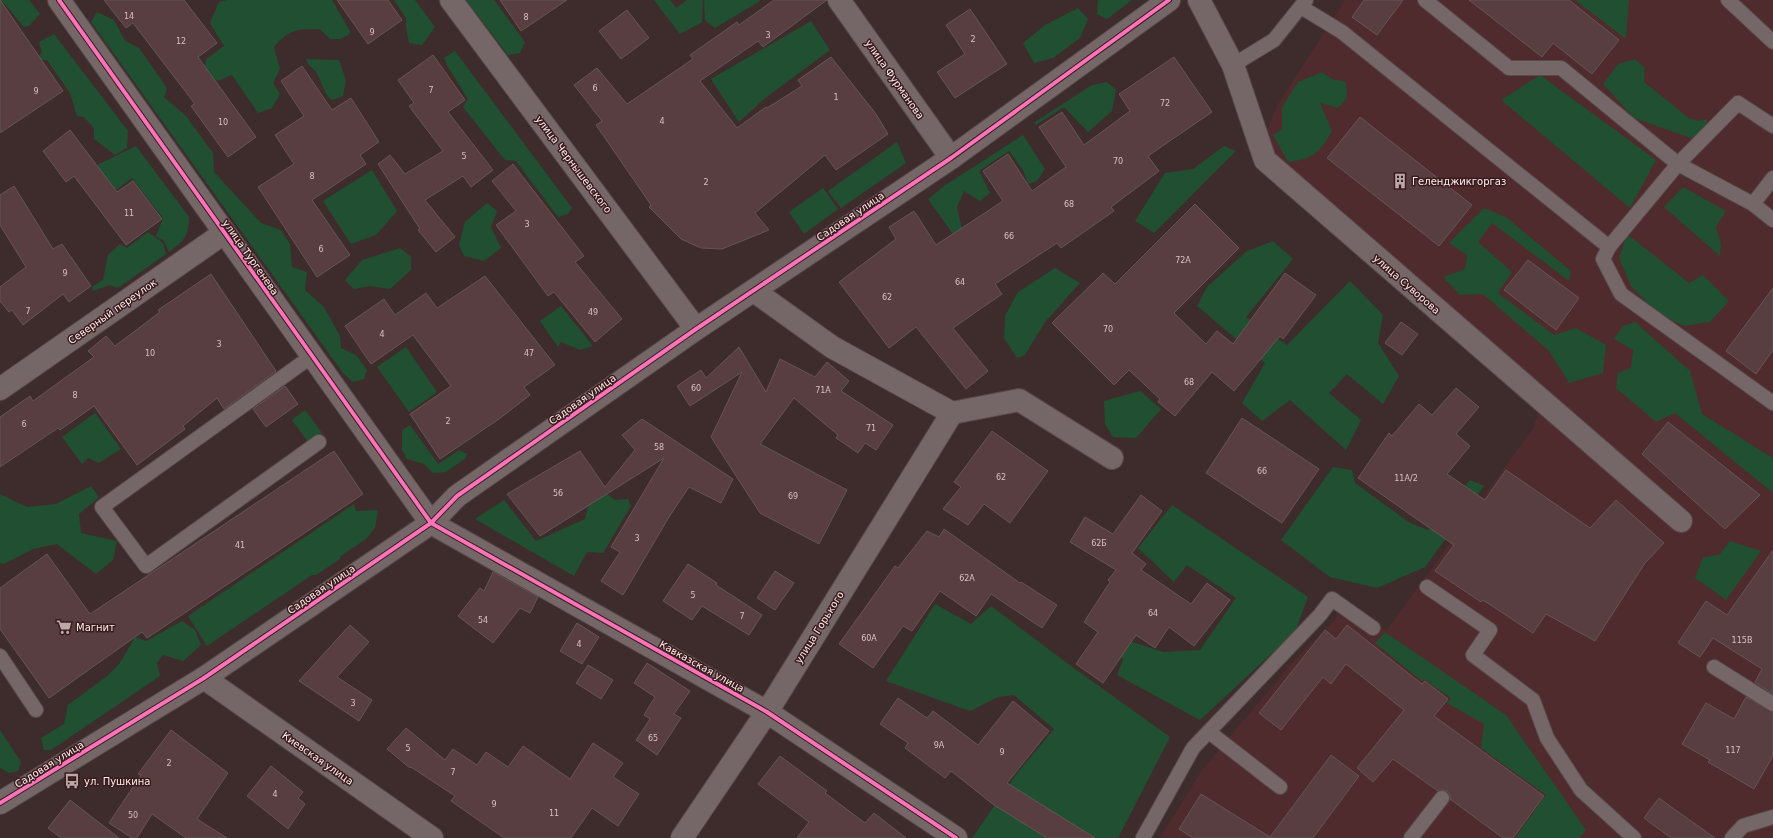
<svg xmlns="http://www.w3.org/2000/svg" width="1773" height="838" font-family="'DejaVu Sans',sans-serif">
<rect width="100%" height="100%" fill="#3e2c2d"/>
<path fill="#4f2b2d" d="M1345,0H1773V838H1160L1202,770L1292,663L1348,606L1387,630L1534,427L1544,386L1258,151L1277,106Z"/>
<g fill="#204f32">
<path d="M0,0H29L40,14L29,26L24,27L4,3L0,5Z"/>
<path d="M227,0H332L351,33L341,39H330L320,29C296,29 290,29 274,47L280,69L273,83L280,94L272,108L258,113L232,75L217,81L205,68L206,59L224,46L210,23L219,2Z"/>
<path d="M394,0H415L435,27L422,45L409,43L406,27V18Z"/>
<path d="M466,0H494L525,42L520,53L508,55Z"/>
<path d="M654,0H670L676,8L687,0H703L702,22L680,34Z"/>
<path d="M704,0H759L760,1L715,28L705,20Z"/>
<path d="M1098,0H1132L1107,19L1097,14Z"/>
<path d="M1575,0H1629L1626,39Z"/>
<path d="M1078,8L1088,19L1080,38L1053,58L1034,63L1023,43L1045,25Z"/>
<path d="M97,12L114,20L125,41L139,48L167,88L164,97L186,116L213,153L214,172L261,223L281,230L290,244L292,267L307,272L305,290L324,307L340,336L341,348L356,355L367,370L364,379L353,382L343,373L91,22Z"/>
<path d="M811,21L830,50L764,99L739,122L711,79Z"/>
<path d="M54,34L128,131L127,148L115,155L94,139V128L84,117L77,116L70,93L47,60H39V56L42,52L39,42Z"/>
<path d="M455,51L572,208L568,214L558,217L516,161L505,160L463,107L468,99L448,67L444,58Z"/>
<path d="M306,59L339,60L346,80L343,96L332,100C323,93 322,82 316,72C312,67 308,66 306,59Z"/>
<path d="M1635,59L1645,68L1644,82L1689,118L1699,121L1707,119L1706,129L1691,138L1634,118L1603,84L1618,64Z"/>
<path d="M1322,72L1332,79L1346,82L1347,98L1338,108L1320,103L1332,131C1320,153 1313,159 1288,162L1273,135L1282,129V107L1298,82Z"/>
<path d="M1540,75L1656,160L1630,208L1501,100Z"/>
<path d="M1107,82L1116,90L1112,111L1088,132L1064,107L1036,125L1035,122L1092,85Z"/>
<path d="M1023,135L1045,169L1037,181L1028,184L1023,170L1009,151L979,171L990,193L980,201L964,191L957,207L962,229L953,234L928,199L944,186Z"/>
<path d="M897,142L906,163L841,208L828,191Z"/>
<path d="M136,146L189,217C188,237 185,240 169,252L164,241L156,236L163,218L132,178L97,204L76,180L99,164Z"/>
<path d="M1224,146L1236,151L1154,233L1135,221L1165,173L1193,169Z"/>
<path d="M372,170L397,211L376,235L351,244L323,201Z"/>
<path d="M1683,187L1726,211L1716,227L1721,244L1720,256L1664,207Z"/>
<path d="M823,188L838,209L804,234L789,212Z"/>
<path d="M487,203L497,211L491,227L501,248L484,261L464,256L459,245L465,222Z"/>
<path d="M1484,208L1506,217L1571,271L1569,281L1492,223L1478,242L1512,272L1498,293L1554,335L1576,328L1606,345L1603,373L1569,383L1549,351L1483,294L1460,295L1443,277L1465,269L1467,255L1449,243Z"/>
<path d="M148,232L163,243L166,254L118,288L110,285L93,291L92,287L103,280L108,255L120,244L127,248Z"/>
<path d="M1627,234L1689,283L1703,275L1729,301L1710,322L1684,326L1657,313L1631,286L1619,258Z"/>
<path d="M1273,241L1293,259L1246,317L1287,345L1350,281L1383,315L1378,343L1399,376L1383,404L1347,374L1329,393L1361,420L1346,450L1290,400L1262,421L1242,403L1265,363L1197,306L1207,287L1247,251Z"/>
<path d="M400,248L411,257V270L390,289L370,286L354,289L345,280L362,260Z"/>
<path d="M1055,268L1080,283L1045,322L1025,355L1017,358L1004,338L1005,316L1018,292Z"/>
<path d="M561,306L593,346L580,350L561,342L558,347L540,321Z"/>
<path d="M1635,322L1690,371L1702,414L1773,458V493L1675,413L1656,422L1616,388L1618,373L1631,368L1633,350L1614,339L1623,326Z"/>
<path d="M406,347L437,392L409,412L377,367Z"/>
<path d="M1140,391L1161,409L1136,438L1113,437L1105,424L1104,401Z"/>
<path d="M305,410L322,433L308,442L292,420Z"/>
<path d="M95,413L121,449L99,463L88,458L82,464L62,437Z"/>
<path d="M410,425L438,464L459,450L467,454L466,458L446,472L433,473L424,464L407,459L402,450V430Z"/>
<path d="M1333,467L1352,470L1355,483L1410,523L1428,530L1470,480L1484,486L1425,567L1377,588L1330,577L1281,540Z"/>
<path d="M91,486L99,497L79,514L81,533L117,541L113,560L96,574L57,544L33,549L4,564L0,563V494L27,507L56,504Z"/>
<path d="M604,492L615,500L628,499L631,506L603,553L587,552L574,576L475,519L504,500L536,541L585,519L589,503Z"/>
<path d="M354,504L356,511L378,510L375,528L366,539L341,556L340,559L316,575H312L207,646L188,616Z"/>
<path d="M1172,505L1308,597L1295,632L1200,720L1117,675L1123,660L1115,649L1123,639L1163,652L1200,650L1236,598L1187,565L1174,582L1138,548Z"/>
<path d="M1730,541L1761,551L1726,600L1695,578L1703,557L1719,555Z"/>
<path d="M935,604L971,624L991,606L1071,666L1170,737L1118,838H972L1015,776L1054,729L1014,695L998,697L970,711L886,681Z"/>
<path d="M182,621L195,630L201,645L183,661L163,655L157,663L160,676L51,750H44L41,738L64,724L68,705L106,677L120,663L135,637L146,641Z"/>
<path d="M1385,632L1506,715L1586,830L1579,838H1515L1546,795L1481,748L1484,724L1447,703L1451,698L1424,679L1422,681L1375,643Z"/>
<path d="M0,730L21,762L18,771L9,773L0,768Z"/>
</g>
<g fill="#593e41" stroke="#645555">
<path d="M0,0L63,91L0,133Z"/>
<path d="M104,0H184L217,43L198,57L256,137L228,157L191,106L195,104L133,23L126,28Z"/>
<path d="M337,0H388L402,20L368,44Z"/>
<path d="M500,0H567L521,31Z"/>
<path d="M774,0H827L763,47L758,41L700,81L737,128L766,107L767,108L802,86L798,80L831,57L876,114L888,134L836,170L825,155L755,213L769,230L722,249L701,248L681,239L649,207L651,205L596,125L602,121L574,85L597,68L627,104L693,59L690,55L737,22L739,25Z"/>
<path d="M1364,0H1403L1377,35L1352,17Z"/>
<path d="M1469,0H1569L1619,40L1592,74L1553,43L1542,57Z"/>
<path d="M970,9L1007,64L955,98L937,72L965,54L946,25Z"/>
<path d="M627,10L649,38L621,59L599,31Z"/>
<path d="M433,55L465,100L448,112L493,170L471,187L463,176L425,200L455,237L436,252L418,230L420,229L378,164L390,155L405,174L443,151L409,106L414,103L398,80Z"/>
<path d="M1174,57L1212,112L1148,156L1159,171L1111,207L1114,211L1061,248L1057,243L995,284L1002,294L953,328L988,371L966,389L916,327L889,348L839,282L896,239L889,227L914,211L936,245L1003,201L983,171L1008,154L1032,191L1066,167L1039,127L1062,112L1084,145L1130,111L1119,94Z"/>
<path d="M302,66L332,110L351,98L379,142L360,155L366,164L312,200L350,255L317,277L258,187L294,164L275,135L304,116L281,81Z"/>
<path d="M1360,117L1472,205L1439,246L1327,158Z"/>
<path d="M70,130L117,192L133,181L162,219L126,245L74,176L66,182L43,151Z"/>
<path d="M513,164L584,256L575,262L622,319L595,342L554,292L548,296L496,225L516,211L492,181Z"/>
<path d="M14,186L53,249L62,244L91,286L69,302L63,294L23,325L12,310L9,312L0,301V287L26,267L0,225V195Z"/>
<path d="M1195,204L1239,248L1174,313L1206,344L1217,331L1233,344L1285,273L1316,295L1283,339L1280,336L1234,391L1212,372L1175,416L1158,402L1160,399L1129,370L1114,385L1052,323L1103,273L1115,284Z"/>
<path d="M1528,260L1579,298L1556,330L1504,290Z"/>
<path d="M211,274L276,371L224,409L217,398L183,426L185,429L137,465L94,406L60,430L58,428L0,467V417L30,396L33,401L94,357L88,351L106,336L115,346L160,312L158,310Z"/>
<path d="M485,276L555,365L524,387L530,395L499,419L440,459L410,414L451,386L413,335L371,364L345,326L384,299L395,315L426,293L437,308Z"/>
<path d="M1773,288V350L1756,374L1726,351Z"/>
<path d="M1401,322L1418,334L1402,355L1385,343Z"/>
<path d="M739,347L766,392L780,359L815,377L827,362L849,381L841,391L893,425L876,450L865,443L858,453L836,438L838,435L794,398L760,444L847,490L819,544L760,513L711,437L742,372L690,406L677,386L701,370L706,378Z"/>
<path d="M285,386L298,404L266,427L253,409Z"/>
<path d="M1456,388L1479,407L1456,434L1470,446L1447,474L1485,500L1506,470L1590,528L1616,500L1664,543L1645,563L1595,641L1546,614L1533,633L1483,600L1481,602L1435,571L1454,545L1358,478L1389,433L1392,436L1419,404L1432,415Z"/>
<path d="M1242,418L1319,469L1282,523L1206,473Z"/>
<path d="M642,419L733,479L721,503L689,487L669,517L623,595L601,581L620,552L611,547L664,458L540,536L507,494L580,451L605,487L635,450L622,435Z"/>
<path d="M1668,422L1760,495L1725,529L1642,454Z"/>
<path d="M992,431L1048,471L1010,523L984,504L968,525L943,509L961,487L954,482Z"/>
<path d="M334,451L363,494L147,638L142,632L49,698L0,629V588L47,554L90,614Z"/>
<path d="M1141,495L1162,511L1132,553L1146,564L1141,570L1191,604L1207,583L1230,600L1194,646L1169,627L1155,648L1136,635L1103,683L1076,664L1098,632L1084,622L1110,582L1108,580L1116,570L1070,542L1085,517L1113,534Z"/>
<path d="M944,529L1020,583L1021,582L1057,605L1042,628L991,594L976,616L940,591L912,631L903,626L873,668L839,644L895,566L898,568L927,531L939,537Z"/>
<path d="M1773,550V694L1755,682L1762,669L1713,638L1700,657L1678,643L1706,601L1727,615Z"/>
<path d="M688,564L717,583L716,585L762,615L749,635L702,606L692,620L663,601Z"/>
<path d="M775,571L794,583L775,610L757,598Z"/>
<path d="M493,572L538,597L530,613L520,608L493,643L458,616L480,588L484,591Z"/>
<path d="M577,623L599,637L582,664L560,651Z"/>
<path d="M350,625L369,642L337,677L372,700L359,721L299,681Z"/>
<path d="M1347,625L1422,684L1425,681L1448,699L1434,716L1544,796L1513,838H1503L1450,799V795L1447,791L1443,790L1438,791L1393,759L1373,782L1357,768L1404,710L1346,664L1331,684L1323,677L1281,730L1259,713L1325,630L1336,639Z"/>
<path d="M647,663L690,691L674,714L681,718L657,755L636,740L650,719L644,715L655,697L634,683Z"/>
<path d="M588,665L613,680L601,699L576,683Z"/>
<path d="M1746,697L1773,712V756L1754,789L1708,762L1710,760L1682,744L1706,703L1734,719Z"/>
<path d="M898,698L927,718L933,711L978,745L1013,701L1049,731L1007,783L1095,838H1047L994,805L951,771L945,778L905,748L908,743L880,724Z"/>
<path d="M406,728L445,760L453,749L477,765L486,752L508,767L523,746L570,779L593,743L623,763L613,777L639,794L618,826L592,808L571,838H504L451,801L455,796L411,767L410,768L387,749Z"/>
<path d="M171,730L228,773L197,819L227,838H186L152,814L137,838H132L109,823L141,775L138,774Z"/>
<path d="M1331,755L1359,776L1313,838H1193L1179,829L1201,794L1270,837Z"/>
<path d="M780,756L827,791L825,793L865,823L874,813L906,838H797L809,822L758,784Z"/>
<path d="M271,766L303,792L298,798L305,804L288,829L247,796Z"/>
<path d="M1659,798L1674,809L1715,838H1671L1644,818Z"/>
<path d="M70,800L119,838H61L48,828Z"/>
</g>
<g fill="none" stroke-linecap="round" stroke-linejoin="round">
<g stroke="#58494a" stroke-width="16">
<g id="lane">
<path d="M1425,0L1509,68H1561L1678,164L1738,103L1773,126"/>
<path d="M1728,0L1773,42"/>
<path d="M1301,7L1342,32L1609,247L1678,164L1753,204"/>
<path d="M1233,65L1274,40L1306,0"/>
<path d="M1773,178L1753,204L1773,220"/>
<path d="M1609,247L1603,259L1621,294L1773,403"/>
<path d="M312,356L102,507L146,566L319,442"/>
<path d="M1427,587L1490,630L1473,655L1533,700L1547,738L1581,790L1634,838"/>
<path d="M0,656L36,710"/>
<path d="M1714,667L1773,704"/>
<path d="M1209,732L1280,787"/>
<path d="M1143,838L1193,748L1320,615L1332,599L1373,628"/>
<path d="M1411,838L1442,798"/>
<path d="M1732,838L1743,826L1773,817"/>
</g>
</g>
<g stroke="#58494a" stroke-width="24">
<g id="street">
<path d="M59,0L431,523L767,712L956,838"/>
<path d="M451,0L696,329"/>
<path d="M839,0L951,158"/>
<path d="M1199,0L1233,65L1265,160L1681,521"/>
<path d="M754,291L832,347L952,413"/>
<path d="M0,389L224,233"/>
<path d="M204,678L432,838"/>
<path d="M0,803L204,678L431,523L457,496L696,329L951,158L1169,0"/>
<path d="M682,838L767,712L952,413L1019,400L1112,458"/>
</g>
</g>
<use href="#lane" stroke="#756768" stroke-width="14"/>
<use href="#street" stroke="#756768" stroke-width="22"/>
<g stroke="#3a1b1d" stroke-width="6">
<g id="cycleway">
<path d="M59,0L431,523L767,712L956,838"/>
<path d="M0,803L204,678L431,523L457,496L696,329L951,158L1169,0"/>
</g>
</g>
<use href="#cycleway" stroke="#fb73b8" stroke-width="4"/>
</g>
<defs>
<g id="building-bare" transform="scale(1.2)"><path d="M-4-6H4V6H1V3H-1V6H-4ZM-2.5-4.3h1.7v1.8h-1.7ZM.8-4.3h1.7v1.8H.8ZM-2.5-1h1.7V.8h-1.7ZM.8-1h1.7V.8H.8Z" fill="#bba9aa" stroke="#3a1b1d" stroke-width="2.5" paint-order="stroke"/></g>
<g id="supermarket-bare" transform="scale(1.2)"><path d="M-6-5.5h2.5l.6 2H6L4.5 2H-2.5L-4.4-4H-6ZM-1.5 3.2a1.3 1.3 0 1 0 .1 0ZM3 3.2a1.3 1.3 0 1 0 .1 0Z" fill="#bba9aa" stroke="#3a1b1d" stroke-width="2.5" paint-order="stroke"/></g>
<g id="bus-bare" transform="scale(1.2)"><path d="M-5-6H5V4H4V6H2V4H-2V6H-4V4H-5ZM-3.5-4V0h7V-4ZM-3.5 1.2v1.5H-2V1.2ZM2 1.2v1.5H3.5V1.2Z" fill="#bba9aa" stroke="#3a1b1d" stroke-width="2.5" paint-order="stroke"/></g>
</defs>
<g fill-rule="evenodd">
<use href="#building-bare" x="1400" y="181"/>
<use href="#supermarket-bare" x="64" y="627"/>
<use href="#bus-bare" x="72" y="781"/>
</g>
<g text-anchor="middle" stroke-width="3" stroke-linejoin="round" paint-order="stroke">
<g font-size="8" fill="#d6c1c2">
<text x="129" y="19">14</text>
<text x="526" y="20">8</text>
<text x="372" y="35">9</text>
<text x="768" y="38">3</text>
<text x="973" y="42">2</text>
<text x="181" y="44">12</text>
<text x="595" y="91">6</text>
<text x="431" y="93">7</text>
<text x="36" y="94">9</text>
<text x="836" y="100">1</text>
<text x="1165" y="106">72</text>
<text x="662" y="124">4</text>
<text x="223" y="125">10</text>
<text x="464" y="159">5</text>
<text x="1118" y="164">70</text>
<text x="312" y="179">8</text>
<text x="706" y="185">2</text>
<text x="1069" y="207">68</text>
<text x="129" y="216">11</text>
<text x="527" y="227">3</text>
<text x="1009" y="239">66</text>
<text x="321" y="252">6</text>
<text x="1183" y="263">72А</text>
<text x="65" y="276">9</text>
<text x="960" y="285">64</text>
<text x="887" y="300">62</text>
<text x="28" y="314">7</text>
<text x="593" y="315">49</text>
<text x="1108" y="332">70</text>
<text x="382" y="337">4</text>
<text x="219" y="347">3</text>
<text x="150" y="356">10</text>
<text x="529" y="356">47</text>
<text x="1189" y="385">68</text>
<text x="696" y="391">60</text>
<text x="823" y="393">71А</text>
<text x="75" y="398">8</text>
<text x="448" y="424">2</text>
<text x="24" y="427">6</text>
<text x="871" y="431">71</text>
<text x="659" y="450">58</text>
<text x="1262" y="474">66</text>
<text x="1001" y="480">62</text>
<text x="1406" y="481">11А/2</text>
<text x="558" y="496">56</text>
<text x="793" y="499">69</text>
<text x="637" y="541">3</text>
<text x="1099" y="546">62Б</text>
<text x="240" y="548">41</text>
<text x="967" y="581">62А</text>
<text x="693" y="598">5</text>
<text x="1153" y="616">64</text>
<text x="742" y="619">7</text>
<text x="483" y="623">54</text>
<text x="869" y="641">60А</text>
<text x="1742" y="643">115В</text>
<text x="579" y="647">4</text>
<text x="353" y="706">3</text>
<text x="653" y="741">65</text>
<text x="939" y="748">9А</text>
<text x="408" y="751">5</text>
<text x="1733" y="753">117</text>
<text x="1002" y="755">9</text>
<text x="169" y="766">2</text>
<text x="453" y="775">7</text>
<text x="275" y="797">4</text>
<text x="494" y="807">9</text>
<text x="554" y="816">11</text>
<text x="133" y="818">50</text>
</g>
<g font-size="10" fill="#ffeded" stroke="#3a1b1d">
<text transform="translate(895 79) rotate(55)" y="4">улица Фурманова</text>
<text transform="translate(574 164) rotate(53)" y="4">улица Чернышевского</text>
<text transform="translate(850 216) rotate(-34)" y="4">Садовая улица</text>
<text transform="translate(251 257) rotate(55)" y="4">улица Тургенева</text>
<text transform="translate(1407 284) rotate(41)" y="4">улица Суворова</text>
<text transform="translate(112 311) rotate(-35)" y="4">Северный переулок</text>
<text transform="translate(582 399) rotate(-35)" y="4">Садовая улица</text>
<text transform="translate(321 589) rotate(-34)" y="4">Садовая улица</text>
<text transform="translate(819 627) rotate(-58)" y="4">улица Горького</text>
<text transform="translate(702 666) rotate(29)" y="4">Кавказская улица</text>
<text transform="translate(318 758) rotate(35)" y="4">Киевская улица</text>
<text transform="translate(49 764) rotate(-32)" y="4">Садовая улица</text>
</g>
<g font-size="10" fill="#ffeded" stroke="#3a1b1d" text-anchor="start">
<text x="1412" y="185">Геленджикгоргаз</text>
<text x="76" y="631">Магнит</text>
<text x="84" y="785">ул. Пушкина</text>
</g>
</g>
</svg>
